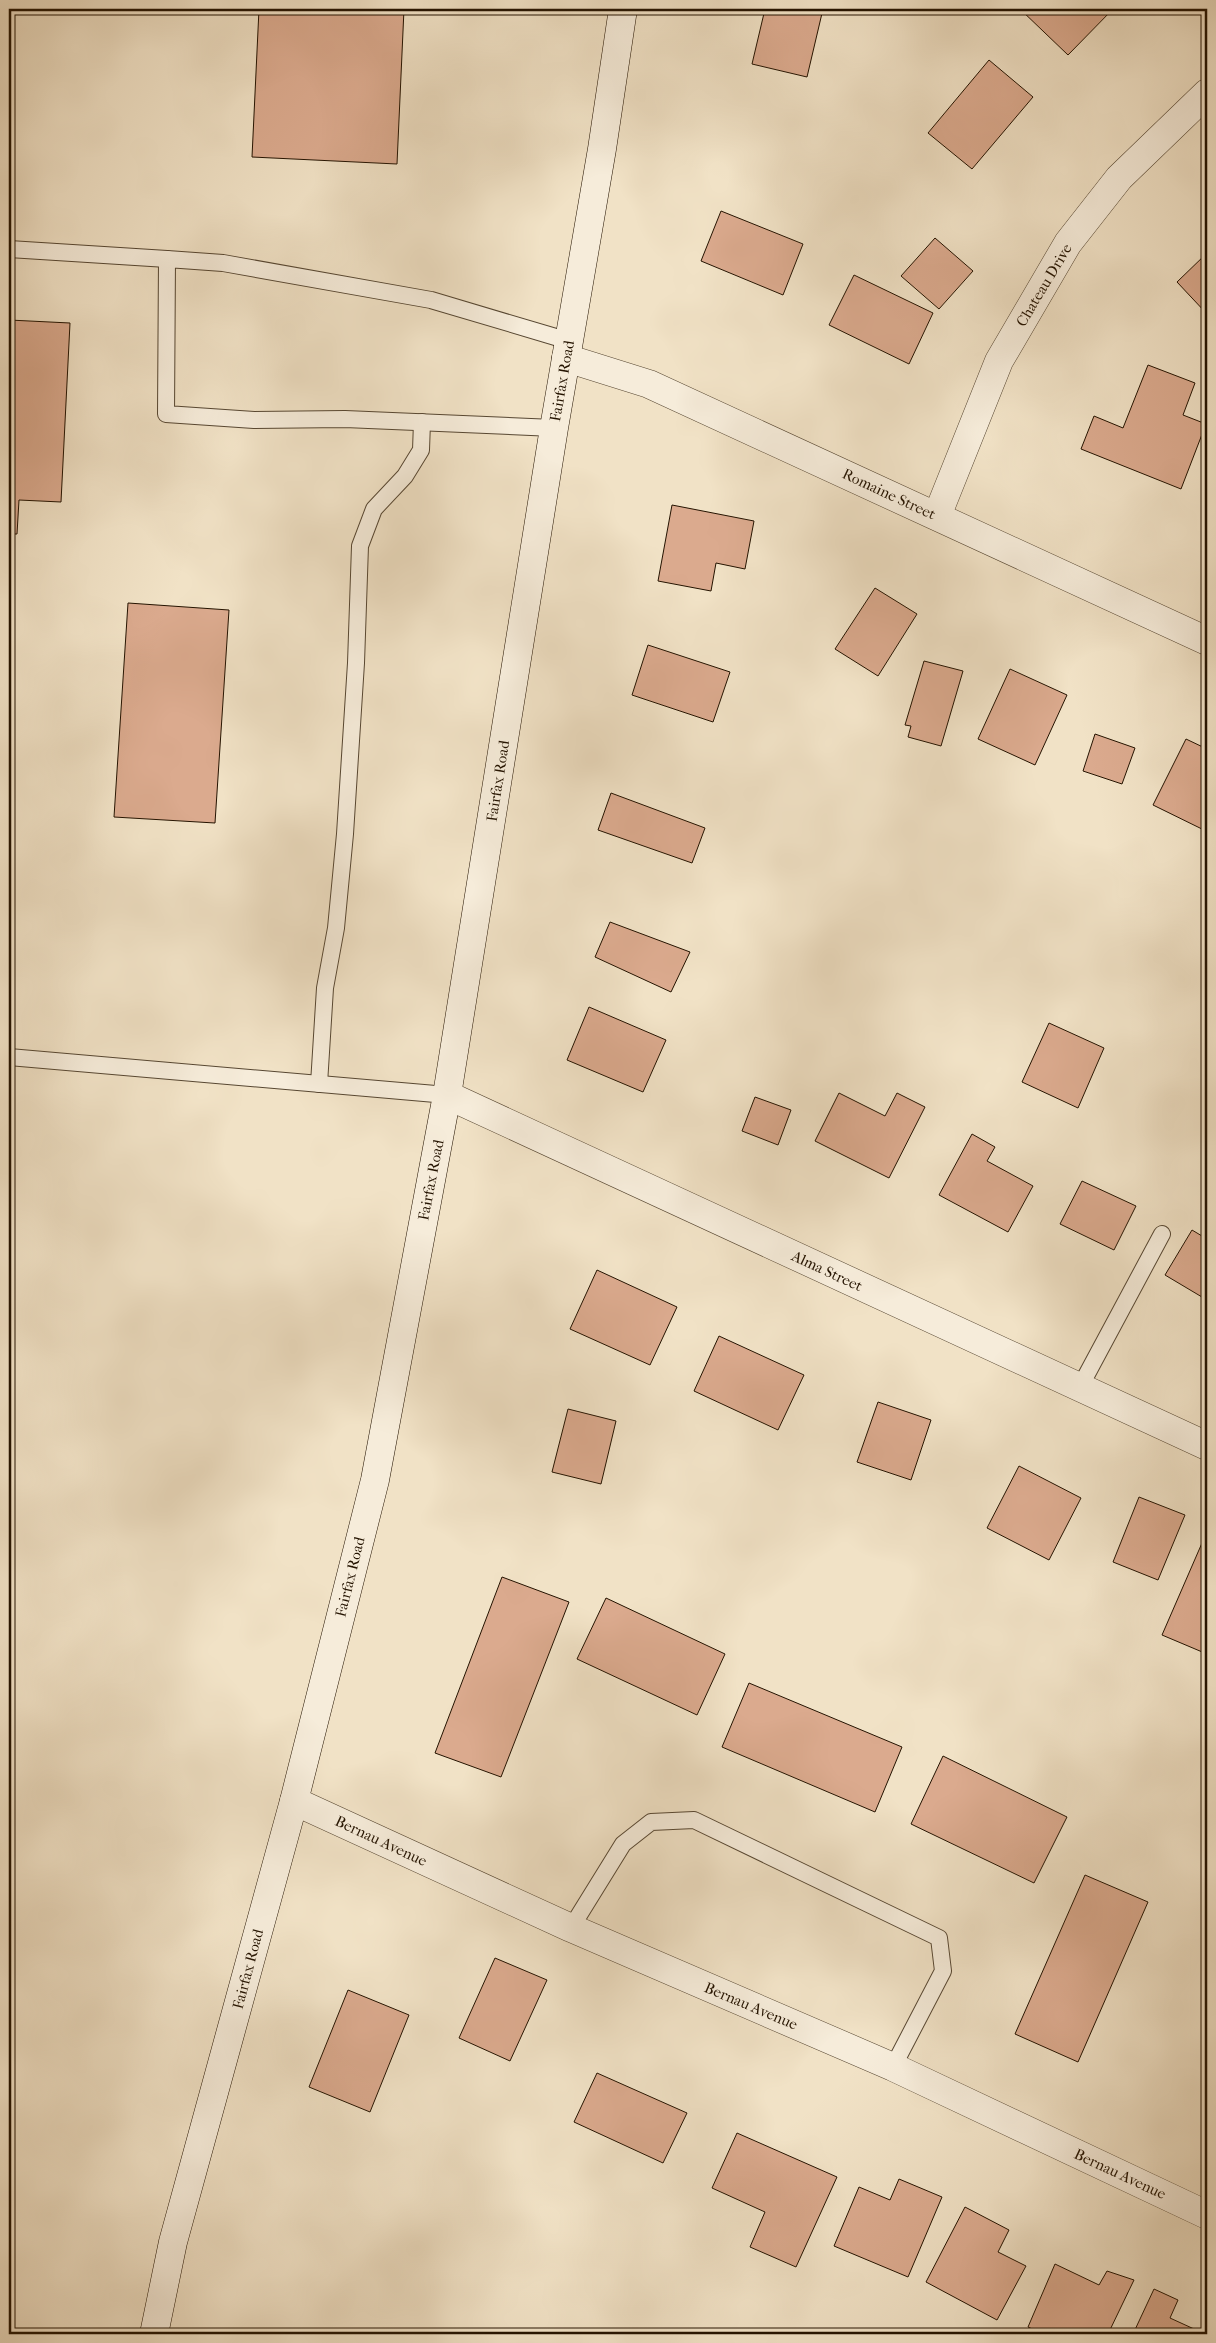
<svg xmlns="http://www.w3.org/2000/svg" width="1216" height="2343" font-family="'IM FELL French Canon',serif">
<rect width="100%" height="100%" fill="#f1e2c6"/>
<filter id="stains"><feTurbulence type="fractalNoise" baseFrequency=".004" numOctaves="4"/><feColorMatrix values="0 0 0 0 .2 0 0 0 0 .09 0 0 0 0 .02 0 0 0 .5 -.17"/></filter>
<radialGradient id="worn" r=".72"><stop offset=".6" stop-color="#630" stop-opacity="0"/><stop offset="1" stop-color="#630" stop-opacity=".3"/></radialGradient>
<g fill="#dbaa8e" stroke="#241300">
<path d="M259,9H404L397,164L252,157Z"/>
<path d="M765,9H823L807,77L752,64Z"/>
<path d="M1020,9H1113L1068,55Z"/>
<path d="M989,60L1033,97L972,169L928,133Z"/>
<path d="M721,211L803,244L783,295L701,261Z"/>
<path d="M935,238L973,271L939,309L901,276Z"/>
<path d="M1207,253V314L1177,282Z"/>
<path d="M854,275L933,313L909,364L829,325Z"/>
<path d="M9,320L70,323L61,502L19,500L17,534H9Z"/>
<path d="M1148,365L1195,383L1183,415L1206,424L1181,489L1081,449L1094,416L1123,428Z"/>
<path d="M672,505L754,521L745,569L716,563L711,591L658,581Z"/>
<path d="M875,588L917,614L878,676L835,649Z"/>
<path d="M128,603L229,610L215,823L114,817Z"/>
<path d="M648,645L730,672L713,722L632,695Z"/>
<path d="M924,661L963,671L941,746L908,737L911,726L905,725Z"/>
<path d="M1010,669L1067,695L1035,765L978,739Z"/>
<path d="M1095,734L1135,748L1122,784L1083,771Z"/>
<path d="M1186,739L1207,749L1206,831L1153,805Z"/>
<path d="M611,793L705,828L692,863L598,830Z"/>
<path d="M610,922L690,952L671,992L595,957Z"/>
<path d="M589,1007L666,1040L643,1092L567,1060Z"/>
<path d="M1049,1023L1104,1048L1078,1108L1022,1082Z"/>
<path d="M839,1093L885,1116L897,1093L925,1107L889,1178L815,1141Z"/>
<path d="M755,1097L791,1110L778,1145L742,1131Z"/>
<path d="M972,1134L995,1147L987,1161L1033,1186L1008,1232L939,1195Z"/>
<path d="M1082,1181L1136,1206L1114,1250L1060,1224Z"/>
<path d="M1192,1230L1207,1239V1300L1165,1275Z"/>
<path d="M597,1270L677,1307L650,1365L570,1329Z"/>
<path d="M719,1336L804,1375L778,1430L694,1391Z"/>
<path d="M878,1402L931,1420L911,1480L857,1462Z"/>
<path d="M568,1409L616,1421L601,1484L552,1472Z"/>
<path d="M1019,1466L1081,1498L1049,1560L987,1528Z"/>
<path d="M1139,1497L1185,1515L1158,1580L1113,1562Z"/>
<path d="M1202,1543L1207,1545V1654L1162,1635Z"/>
<path d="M502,1577L569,1602L501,1777L435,1753Z"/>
<path d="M606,1598L725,1654L697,1715L577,1659Z"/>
<path d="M749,1683L902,1747L875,1812L722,1747Z"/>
<path d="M943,1756L1067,1817L1034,1883L911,1824Z"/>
<path d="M1085,1875L1148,1902L1078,2062L1015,2034Z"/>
<path d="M495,1958L547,1980L510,2061L459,2038Z"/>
<path d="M348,1990L409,2015L370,2112L309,2087Z"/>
<path d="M597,2073L687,2113L663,2163L574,2122Z"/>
<path d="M737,2133L837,2177L796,2267L750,2247L765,2212L712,2188Z"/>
<path d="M899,2179L942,2197L908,2277L834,2246L859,2187L890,2200Z"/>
<path d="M965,2207L1009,2230L998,2252L1026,2266L997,2320L926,2282Z"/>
<path d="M1055,2264L1099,2285L1107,2271L1134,2280L1108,2334H1043L1028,2327Z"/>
<path d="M1154,2289L1178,2300L1170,2318L1205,2334H1133Z"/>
</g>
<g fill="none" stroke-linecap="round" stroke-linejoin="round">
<g stroke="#574732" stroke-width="18">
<g id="lane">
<path d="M9,249L167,259"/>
<path d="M554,428L345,419L254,420L166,414L167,259L223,263L431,300L569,341"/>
<path d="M9,1057L447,1095"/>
<path d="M319,1084L325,988L336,928L345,834L356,663L360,546L374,509L405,476L421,450L422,422"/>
<path d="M1080,1387L1162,1234"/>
<path d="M571,1928L623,1844L651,1822L694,1820L939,1938L943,1971L893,2067"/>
</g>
</g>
<g stroke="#574732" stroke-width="29">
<g id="street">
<path d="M566,358L649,384L1207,641"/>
<path d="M937,516L999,361L1068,243L1119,178L1207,93"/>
<path d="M447,1095L1207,1446"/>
<path d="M294,1801L571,1928L893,2067L1207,2215"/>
</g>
</g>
<g stroke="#241300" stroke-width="29">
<path id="secondary" d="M154,2334L173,2242L294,1801L375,1480L447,1095L554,428L602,149L623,9"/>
</g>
<use href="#lane" stroke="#f6ecda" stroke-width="16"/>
<use href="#street" stroke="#f6ecda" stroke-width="28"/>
<use href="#secondary" stroke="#f6ecda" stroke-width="28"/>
</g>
<g text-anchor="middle" stroke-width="5" stroke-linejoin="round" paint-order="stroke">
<g font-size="15" fill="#241300" stroke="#f6ecda">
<text transform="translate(1044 285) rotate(-59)" y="5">Chateau Drive</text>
<text transform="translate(562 381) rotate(-80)" y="5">Fairfax Road</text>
<text transform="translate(889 494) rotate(25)" y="5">Romaine Street</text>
<text transform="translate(498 781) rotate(-81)" y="5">Fairfax Road</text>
<text transform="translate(431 1180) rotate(-79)" y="5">Fairfax Road</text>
<text transform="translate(827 1271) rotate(25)" y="5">Alma Street</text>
<text transform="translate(350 1577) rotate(-76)" y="5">Fairfax Road</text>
<text transform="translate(381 1841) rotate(25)" y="5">Bernau Avenue</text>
<text transform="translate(248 1969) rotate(-75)" y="5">Fairfax Road</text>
<text transform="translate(751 2006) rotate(23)" y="5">Bernau Avenue</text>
<text transform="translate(1120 2174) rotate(25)" y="5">Bernau Avenue</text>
</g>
</g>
<rect width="1216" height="2343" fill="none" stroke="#f1e2c6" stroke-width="30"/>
<rect x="10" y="10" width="1196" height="2323" fill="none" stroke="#241300" stroke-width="2.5"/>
<rect x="15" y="15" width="1186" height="2313" fill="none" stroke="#241300"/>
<rect width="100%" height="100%" filter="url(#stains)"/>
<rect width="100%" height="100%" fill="url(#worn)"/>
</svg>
